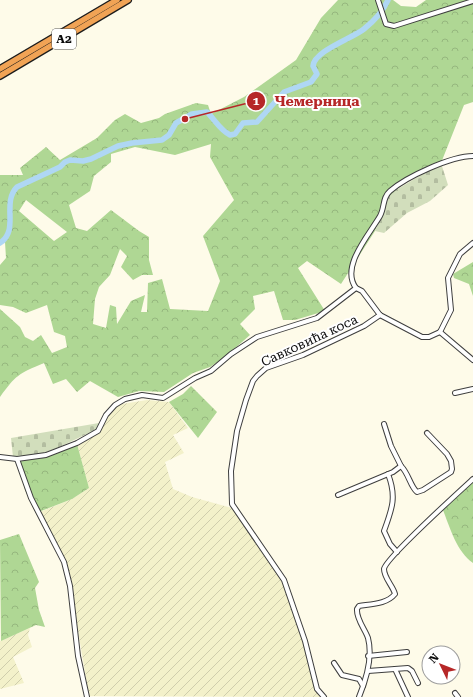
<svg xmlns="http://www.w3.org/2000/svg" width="473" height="697" font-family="'Roboto Serif',serif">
<defs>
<pattern id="farmland-furrows" width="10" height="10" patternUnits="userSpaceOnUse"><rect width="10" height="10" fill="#f3f1ca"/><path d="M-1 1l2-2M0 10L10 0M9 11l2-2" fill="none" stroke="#cfcdac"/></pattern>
<pattern id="forest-crowns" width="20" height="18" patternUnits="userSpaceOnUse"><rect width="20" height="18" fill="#afd794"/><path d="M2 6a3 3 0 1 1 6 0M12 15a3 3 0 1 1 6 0" fill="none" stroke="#95b77e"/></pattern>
<pattern id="cemetery-stones" width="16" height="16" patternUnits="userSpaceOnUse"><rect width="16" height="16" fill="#d2debc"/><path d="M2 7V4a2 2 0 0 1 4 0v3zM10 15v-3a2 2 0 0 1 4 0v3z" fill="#b3bda0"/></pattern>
</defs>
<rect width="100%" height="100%" fill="#fefbe9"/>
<g fill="url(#farmland-furrows)">
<path d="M147,400L169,402L188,428L173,435L184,453L165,462L173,489L192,497L232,508L283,579L302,635L316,689L322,697L89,696L69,577L59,547L40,512L72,499L89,488L77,444L98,433L106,419L116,407L122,404Z"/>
<path d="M30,628L28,635L32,647L13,657L24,683L0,689V641Z"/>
</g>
<g fill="url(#forest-crowns)" fill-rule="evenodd">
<path d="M338,0H393L401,6L416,7L426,0H473V102L464,105L441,163L402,185L388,198L375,231L341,284L307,261L298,268L325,311L295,320H283L274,291L253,296L255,309L240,324L250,335L225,357L210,367L193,373L164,392L139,391L118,397L90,381L77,392L66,379L53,384L44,363C18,374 16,375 0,397V309L20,327L25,337L33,341L41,335L52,353L67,347L65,336L54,332L47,305L26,313L13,307L0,305V265L6,258L5,242L0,244V175H23L20,168L46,147L60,160L97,138L115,120L125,114L141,123L159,118L165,114L196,103L208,105L211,114L244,97L296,60L321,18ZM211,144L210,157L234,200L203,236L220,281L208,311L170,309L162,279L148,283L147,312H141L145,295L131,301L117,324L116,307L110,305L106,328L93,324L95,299L99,287L110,275L120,249L127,256L121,267L133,280L142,275H153L149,260V237L139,231L111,210L87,231L76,228L69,205L90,191L94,176L111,162V154L135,147L175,155ZM26,200L67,232L54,241L19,211Z"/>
<path d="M473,262V296L469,284L454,278L453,274Z"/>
<path d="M191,386L217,412L198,438L169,402L183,394Z"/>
<path d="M77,444L89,488L72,499L36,513L25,490L16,456L39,459Z"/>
<path d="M473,482V563C457,552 450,528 443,510Z"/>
<path d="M19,534L39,582L35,588L39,610L45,627L36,625L1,641L0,540Z"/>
</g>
<g fill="url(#cemetery-stones)">
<path d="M441,163L448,185L430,201L407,213L384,233L375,231L388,198L396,190Z"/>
<path d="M99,423L97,430C69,440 44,460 13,457L11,438Z"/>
</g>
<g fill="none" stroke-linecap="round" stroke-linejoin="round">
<path stroke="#afd7f4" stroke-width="5.5" d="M0,243C20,230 1,203 17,187L60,167L65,162L70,160L83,161L91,159L118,146L132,143L162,140L169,135L176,123L192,114L207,112C215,120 220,130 230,135L235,134L243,123L257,122L284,92L311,82L317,74L313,66C314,51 353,38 364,29C374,21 383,11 388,0"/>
<g stroke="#3e3e3e" stroke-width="6">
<g id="minor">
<path d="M378,0L386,24L394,26L473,1"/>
<path d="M356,288L362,291L380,315"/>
<path d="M380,315L422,337H429L440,332"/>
<path d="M440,332L451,310L448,278L460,254L473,243"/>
<path d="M440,332L473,360"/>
<path d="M455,393L473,389"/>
<path d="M384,424L391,446L401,466"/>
<path d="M0,457L17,459L46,455L77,443L98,431L106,415L115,405L125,399L142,395L163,398L195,378L211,371L231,354L257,337L317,318L356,288C340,267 369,235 380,216C385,207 382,198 390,191C406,177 451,156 473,156"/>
<path d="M17,459L31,498L64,562L70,586L78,656L87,697"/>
<path d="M388,474C397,497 392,509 384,531L390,544L397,552"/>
<path d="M338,495L393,472L401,466C409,474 410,486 417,492L423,490L451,472L452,469L451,461L447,454L427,433"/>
<path d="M368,656L407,652"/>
<path d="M334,663L342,675L359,679L363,686"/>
<path d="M395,669L408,697"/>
<path d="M368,671L408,668L412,671L418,683"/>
<path d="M455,693L458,697"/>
<path d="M324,697L317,689L305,641L284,580L232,504L231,471L237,431L246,400L253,381L257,376L266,368L303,355L364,326L380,315"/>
<path d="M359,697C366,680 373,657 368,638C365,629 356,619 357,609L359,606C372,604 387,604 395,594C393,586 384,578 384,569C385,559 461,490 473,479"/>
</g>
</g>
<g stroke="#1c1c1c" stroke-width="8">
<g id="highway">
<path d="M0,69L117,0"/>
<path d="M0,76L128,0"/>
</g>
</g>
<use href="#minor" stroke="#fff" stroke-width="4"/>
<use href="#highway" stroke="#f1a355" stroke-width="5.5"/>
</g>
<g text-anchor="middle" stroke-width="4" stroke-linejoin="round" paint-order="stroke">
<rect fill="#fff" stroke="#545454" stroke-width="1" x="52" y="29" width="24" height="20" rx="3"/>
<g font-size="12" font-weight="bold" fill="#0b0b0b">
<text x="64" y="43">A2</text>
</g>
<g font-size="13" fill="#0b0b0b" stroke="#fff">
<text transform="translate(309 340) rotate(-25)" y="5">Савковића коса</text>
</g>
</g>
<path fill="none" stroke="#b62727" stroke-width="1.5" d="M185 119L256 101"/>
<g fill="#b62727" stroke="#fff" stroke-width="1.5">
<circle cx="185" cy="119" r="4"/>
<circle cx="256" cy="101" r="10"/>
</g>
<g font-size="12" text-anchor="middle" font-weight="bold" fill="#fff">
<text x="256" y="105">1</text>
</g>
<g font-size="14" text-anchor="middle" font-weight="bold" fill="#b62727" stroke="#fff" stroke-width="4" stroke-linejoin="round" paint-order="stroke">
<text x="317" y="106">Чемерница</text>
</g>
<g transform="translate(441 665) rotate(313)"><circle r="19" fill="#ffffff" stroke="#9d9d9d"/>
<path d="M0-3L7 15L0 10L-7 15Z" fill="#b62727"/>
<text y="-6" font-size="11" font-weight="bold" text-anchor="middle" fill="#0b0b0b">N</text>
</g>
</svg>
